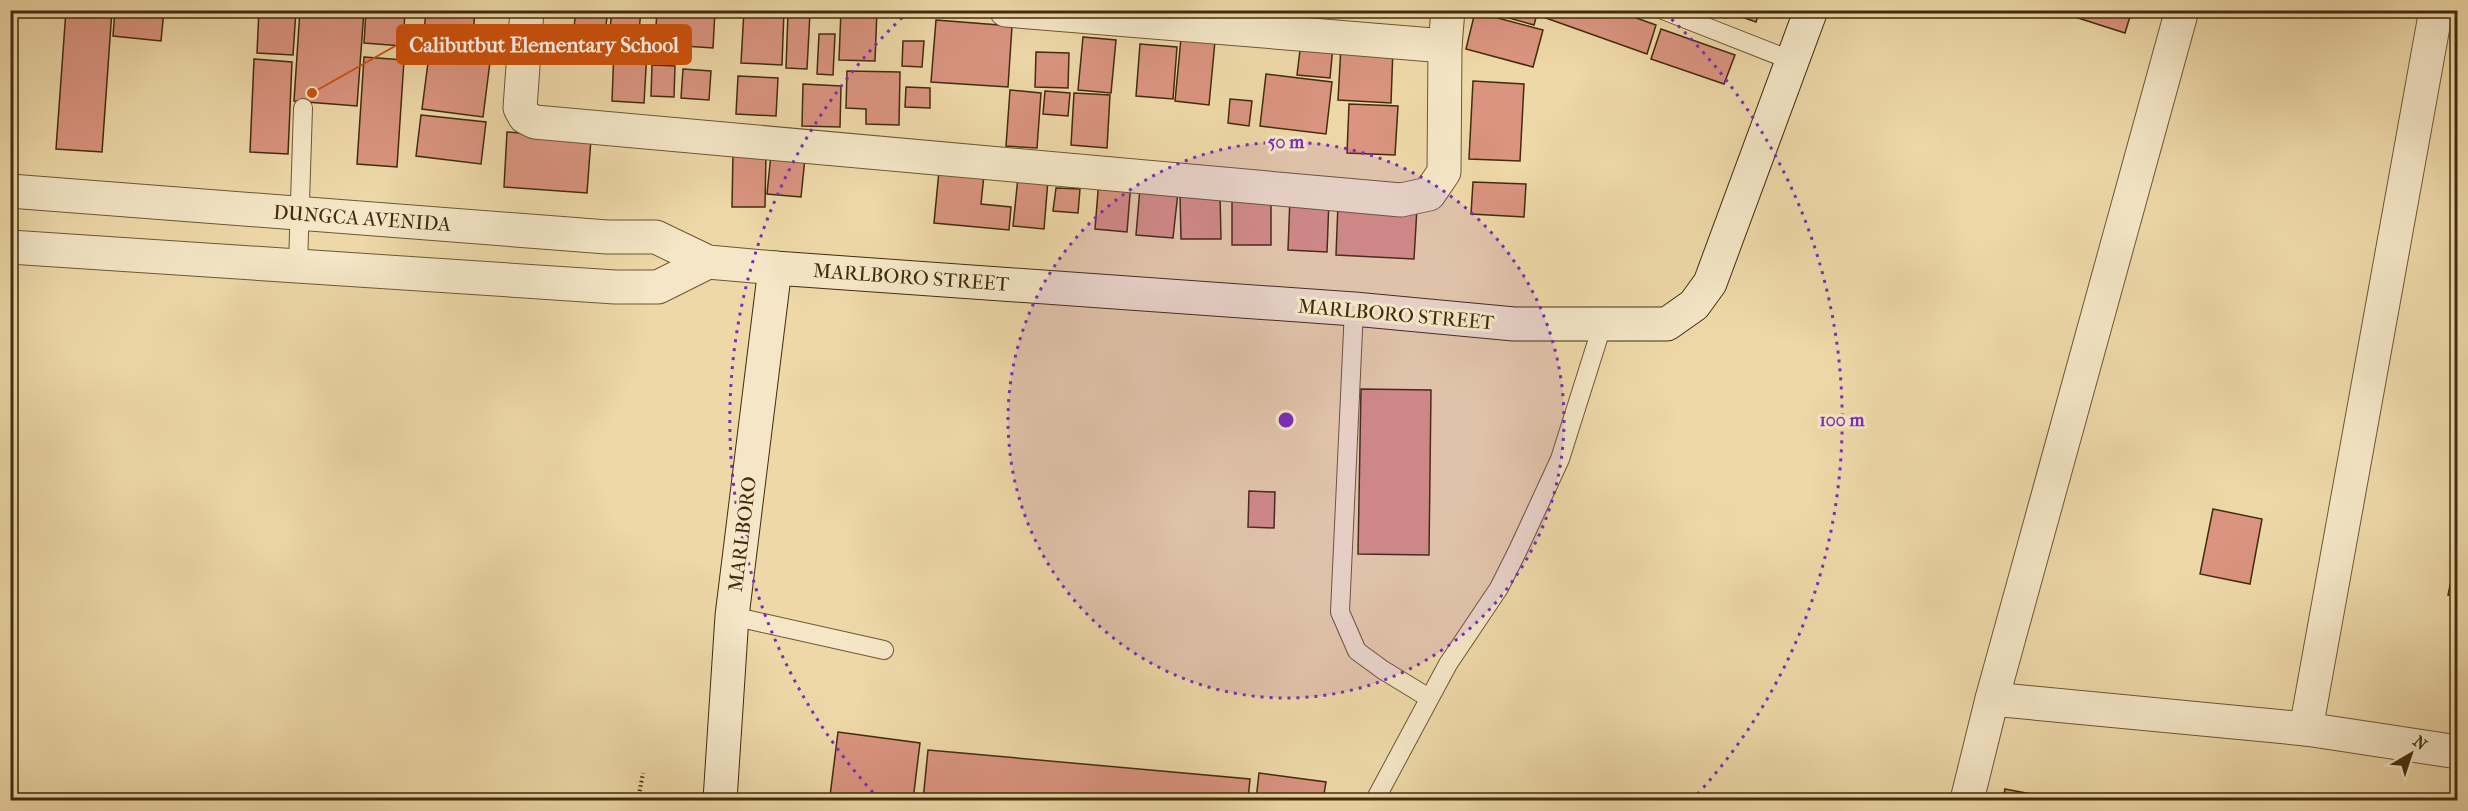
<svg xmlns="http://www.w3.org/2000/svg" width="2468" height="811" font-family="'IM FELL French Canon',serif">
<rect width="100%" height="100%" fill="#eed8a8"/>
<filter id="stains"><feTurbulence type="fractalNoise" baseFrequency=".00333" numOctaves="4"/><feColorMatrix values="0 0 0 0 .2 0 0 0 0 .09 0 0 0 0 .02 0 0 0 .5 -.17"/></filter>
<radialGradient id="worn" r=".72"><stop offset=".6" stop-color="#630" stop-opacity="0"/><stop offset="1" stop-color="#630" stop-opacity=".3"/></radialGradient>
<g fill="#da9480" stroke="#422c0c" stroke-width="1.5">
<path d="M66,10H112L102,152L56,149Z"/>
<path d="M115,10H164L161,41L113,36Z"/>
<path d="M259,10H296L293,55L257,53Z"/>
<path d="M300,10H364L357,106L294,101Z"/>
<path d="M366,10H405L403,46L364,43Z"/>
<path d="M426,10H475L473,36L424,33Z"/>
<path d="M576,10H608L604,40L573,36Z"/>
<path d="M612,10H641L638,42L609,39Z"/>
<path d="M657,10H715L713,48L655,44Z"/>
<path d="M744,10H784L782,65L741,63Z"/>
<path d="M841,10H877L875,61L839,60Z"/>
<path d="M1480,10H1538L1534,25Z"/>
<path d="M1545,10H1614L1656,25L1647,54L1543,17Z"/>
<path d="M1704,10H1729L1726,18Z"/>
<path d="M1732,10H1760L1756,22L1731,13Z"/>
<path d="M2053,10H2132L2125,33Z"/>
<path d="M788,12L810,13L807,69L786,68Z"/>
<path d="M1475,12L1543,30L1533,67L1466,49Z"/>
<path d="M936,20L1012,26L1008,87L931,82Z"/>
<path d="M1661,29L1735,55L1724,84L1651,59Z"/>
<path d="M819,34H835L833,75L817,74Z"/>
<path d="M10,37H14L10,97Z"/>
<path d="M1083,37L1116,40L1111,93L1078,90Z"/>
<path d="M1181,38L1215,41L1209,105L1175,101Z"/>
<path d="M903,41H924L922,67L902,66Z"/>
<path d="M1301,42L1333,46L1330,78L1297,75Z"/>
<path d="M1140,44L1177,47L1173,99L1136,96Z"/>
<path d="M1341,46L1393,48L1391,103L1338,100Z"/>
<path d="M614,49L647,51L644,103L612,101Z"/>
<path d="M1036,52L1069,53L1068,88L1035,87Z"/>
<path d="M429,55L490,62L483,117L422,109Z"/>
<path d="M364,57L404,60L397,167L357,164Z"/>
<path d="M254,59L292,62L288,154L250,152Z"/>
<path d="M652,65L675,66L674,97L651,96Z"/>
<path d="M683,69L711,71L709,100L681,98Z"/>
<path d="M847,71L900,72L899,125L866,124V109L846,108Z"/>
<path d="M1266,74L1332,82L1326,134L1260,126Z"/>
<path d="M738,76L778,78L776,116L736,114Z"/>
<path d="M1473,81L1524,84L1520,161L1469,159Z"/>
<path d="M803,84L841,86L840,127L802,126Z"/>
<path d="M906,87L930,88V108L905,107Z"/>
<path d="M1010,90L1041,93L1037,148L1006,146Z"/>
<path d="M1045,91L1070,93L1068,116L1043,114Z"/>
<path d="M1074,93L1110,95L1107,148L1071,145Z"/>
<path d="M1230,99L1252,101L1249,126L1228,123Z"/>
<path d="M1349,104L1398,106L1395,155L1347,153Z"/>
<path d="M421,115L486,122L481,164L416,156Z"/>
<path d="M507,132L591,139L587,193L504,187Z"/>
<path d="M733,152H766L765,207H732Z"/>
<path d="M771,154L805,158L801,197L767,194Z"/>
<path d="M939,171L984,175L981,204L1011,207L1009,230L934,223Z"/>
<path d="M1018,177L1048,180L1044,229L1013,226Z"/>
<path d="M1099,179L1131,182L1127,232L1095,229Z"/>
<path d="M1473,182L1526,184L1524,217L1471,214Z"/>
<path d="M1056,188L1080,189L1078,213L1053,211Z"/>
<path d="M1140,188L1178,192L1173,238L1136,235Z"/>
<path d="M1180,195H1220L1221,239H1181Z"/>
<rect x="1232" y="195" width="39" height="50"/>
<path d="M1290,197L1329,200L1327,252L1288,250Z"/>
<path d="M1338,204L1417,208L1414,259L1336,255Z"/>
<path d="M2458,331V363L2452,362Z"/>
<path d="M1361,389L1431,390L1429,555L1358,554Z"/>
<path d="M1249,491L1275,492L1274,528L1248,527Z"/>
<path d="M2213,509L2262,519L2250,584L2200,574Z"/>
<path d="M2458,547V596L2448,595Z"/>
<path d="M838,732L920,743L913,800H864L830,796Z"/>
<path d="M928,750L1250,779L1248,800H923Z"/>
<path d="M1259,773L1326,782L1323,800H1256Z"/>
<path d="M2005,789L2063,800H2003Z"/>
</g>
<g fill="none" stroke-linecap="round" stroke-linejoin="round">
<g stroke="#6d5733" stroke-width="20">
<g id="lane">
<path d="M1663,10L1793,61"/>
<path d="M298,265L303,108"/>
<path d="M1354,309L1340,612L1357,651L1383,670L1429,698"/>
<path d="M732,616L884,650"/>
<path d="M1375,800L1448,664L1499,588L1518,550L1560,459L1603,323"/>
</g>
</g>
<g stroke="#6d5733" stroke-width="35">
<g id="street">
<path d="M527,10L520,108L525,117L535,122L1401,200L1429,194L1444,172L1445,46L1448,10"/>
<path d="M1006,10L1445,46"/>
<path d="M10,191L607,237H656L708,262L775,268"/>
<path d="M10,247L615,287H658L708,262"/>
<path d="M1992,699L2306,729L2458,752"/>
<path d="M2306,729L2436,10"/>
<path d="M1967,800L1992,699L2182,10"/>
</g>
</g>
<g stroke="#422c0c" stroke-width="35">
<path id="secondary" d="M720,800L732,616L775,268L1354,309L1514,324H1667L1694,305L1710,283L1811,10"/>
</g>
<path stroke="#422c0c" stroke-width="4" stroke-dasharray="1.5 3" stroke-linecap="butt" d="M638,800L643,773"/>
<use href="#lane" stroke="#f4e6c6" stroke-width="18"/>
<use href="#street" stroke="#f4e6c6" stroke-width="33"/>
<use href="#secondary" stroke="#f4e6c6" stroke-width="33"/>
</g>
<circle cx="1286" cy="420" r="278" fill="#7b2cbf" fill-opacity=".12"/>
<g fill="none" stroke="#7b2cbf" stroke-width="3" stroke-dasharray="3 6">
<circle cx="1286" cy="420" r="278"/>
<path d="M879 799A556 556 0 0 1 907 13M1665 13A556 556 0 0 1 1693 799"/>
</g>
<g text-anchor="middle" stroke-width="6" stroke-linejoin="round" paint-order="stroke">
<g font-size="20" fill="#422c0c" stroke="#f4e6c6">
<text transform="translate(362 218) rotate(4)" y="7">DUNGCA AVENIDA</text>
<text transform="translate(911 277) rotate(4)" y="7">MARLBORO STREET</text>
<text transform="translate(1396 314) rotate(5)" y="7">MARLBORO STREET</text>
<text transform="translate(742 534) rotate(-83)" y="7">MARLBORO</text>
</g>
</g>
<circle cx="1286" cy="420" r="9" fill="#7b2cbf" stroke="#f4e6c6" stroke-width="3"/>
<g font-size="18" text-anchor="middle" font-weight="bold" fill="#7b2cbf" stroke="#f4e6c6" stroke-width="6" stroke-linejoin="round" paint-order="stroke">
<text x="1286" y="148">50 m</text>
<text x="1842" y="426">100 m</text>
</g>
<path fill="none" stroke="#cf520c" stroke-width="2" d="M312 93L397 45"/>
<circle fill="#cf520c" stroke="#f4e6c6" stroke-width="2" cx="312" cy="93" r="6"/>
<rect fill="#cf520c" stroke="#cf520c" stroke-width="2" x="397" y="25" width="294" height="39" rx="6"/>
<g font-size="21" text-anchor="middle" font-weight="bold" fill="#fff">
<text x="544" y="52">Calibutbut Elementary School</text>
</g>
<rect width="2468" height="811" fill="none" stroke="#eed8a8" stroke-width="36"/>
<rect x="12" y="12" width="2444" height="787" fill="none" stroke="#422c0c" stroke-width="3"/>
<rect x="18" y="18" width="2432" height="775" fill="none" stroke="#422c0c" stroke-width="1.5"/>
<g transform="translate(2411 754) rotate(39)" stroke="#f4e6c6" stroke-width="4.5" paint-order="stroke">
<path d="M0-4.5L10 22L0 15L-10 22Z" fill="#422c0c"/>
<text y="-9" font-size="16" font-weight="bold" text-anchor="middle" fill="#422c0c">N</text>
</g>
<rect width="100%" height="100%" filter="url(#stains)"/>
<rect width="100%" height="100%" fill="url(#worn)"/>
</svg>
